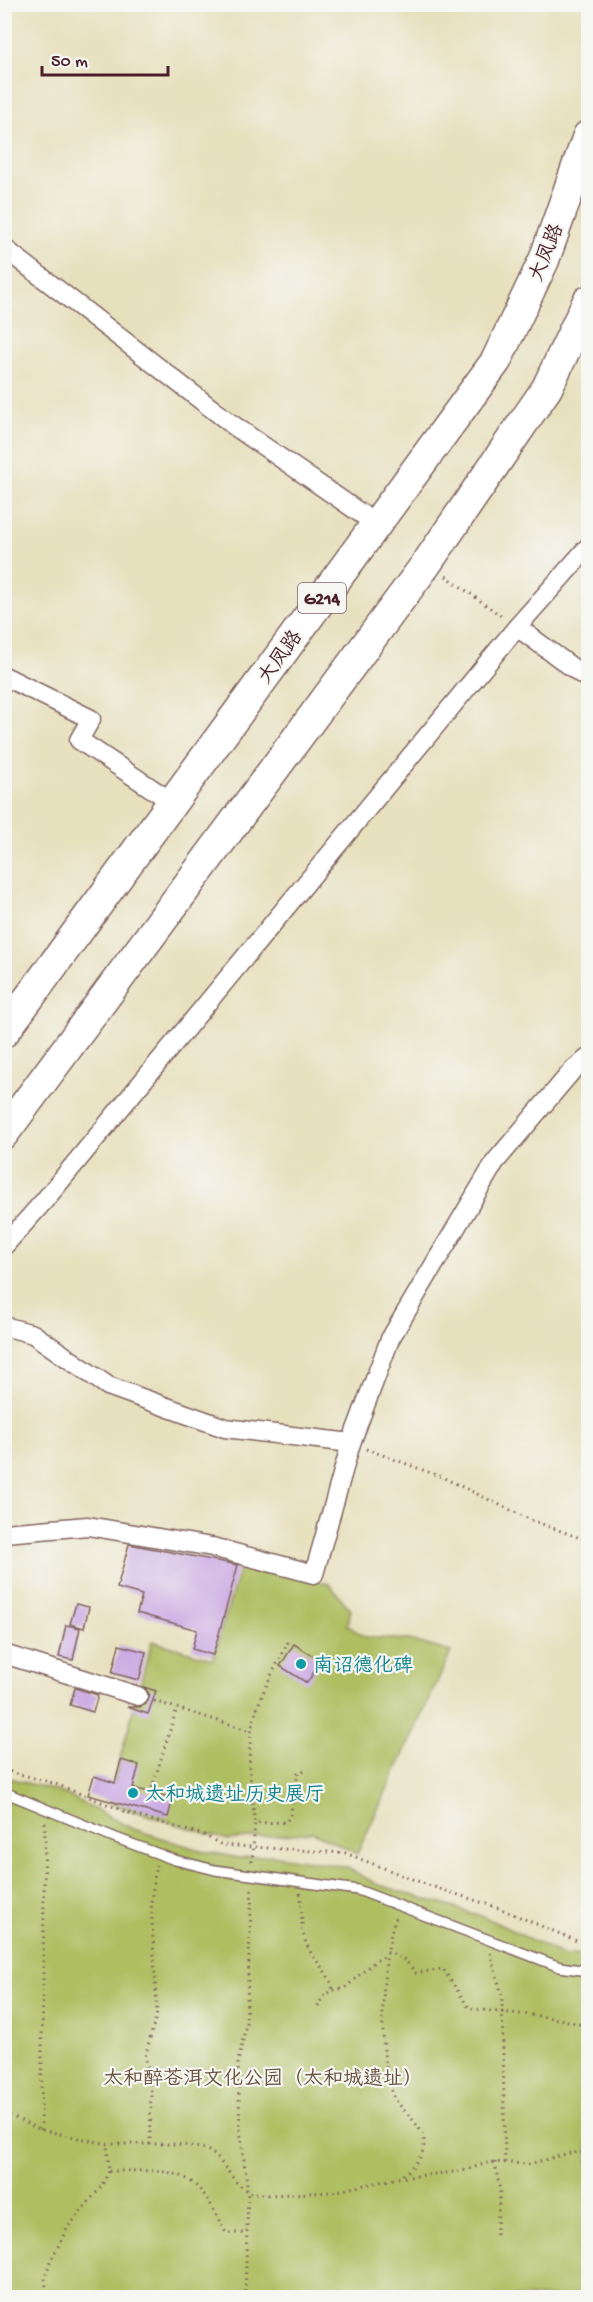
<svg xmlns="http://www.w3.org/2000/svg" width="593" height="2302" font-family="'Gochi Hand','LXGW WenKai TC',sans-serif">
<rect width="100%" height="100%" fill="#f6f6f2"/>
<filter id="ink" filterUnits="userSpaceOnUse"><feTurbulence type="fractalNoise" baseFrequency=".0167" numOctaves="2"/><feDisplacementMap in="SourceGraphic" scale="12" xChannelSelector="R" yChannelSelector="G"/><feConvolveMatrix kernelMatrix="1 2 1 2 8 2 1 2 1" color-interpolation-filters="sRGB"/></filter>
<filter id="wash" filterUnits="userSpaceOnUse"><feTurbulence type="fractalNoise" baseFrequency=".008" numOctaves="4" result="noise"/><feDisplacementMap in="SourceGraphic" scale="24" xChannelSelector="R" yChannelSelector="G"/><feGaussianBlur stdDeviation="1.35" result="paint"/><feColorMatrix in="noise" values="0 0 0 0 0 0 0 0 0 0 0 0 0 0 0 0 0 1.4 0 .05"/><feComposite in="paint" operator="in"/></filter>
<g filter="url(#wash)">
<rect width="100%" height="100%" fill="#e7e0bd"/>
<g fill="#aebe61" stroke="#7c6e46" stroke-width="1.5">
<path d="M242,1560L329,1584L351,1610L347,1625L365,1637L409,1640L451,1652L357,1854L313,1832L227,1840L108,1803L152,1641L213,1659Z"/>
<path d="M5,1777L63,1793L133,1829L203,1851L239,1858L272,1855L347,1867L376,1884L484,1917L565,1956L588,1954V2297H5Z"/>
</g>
<g id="blocks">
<g fill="#c8a5e2">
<path d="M129,1544L238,1565L213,1655L192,1649L197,1630L137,1613L142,1595L117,1588Z"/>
<path d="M76,1604L89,1607L84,1628L70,1624Z"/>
<path d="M66,1625L80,1628L73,1660L59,1657Z"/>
<path d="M294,1644L321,1661L307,1683L280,1666Z"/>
<path d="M119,1645L146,1652L139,1680L112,1673Z"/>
<path d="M144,1687L156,1691L148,1714L127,1707H140L146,1704L149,1694Z"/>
<path d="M75,1688L98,1695L93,1712L70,1705Z"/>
<path d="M121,1760L139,1765L133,1788L173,1798L168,1817L88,1795L94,1776L115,1783Z"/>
</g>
</g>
</g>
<g filter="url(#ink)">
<use href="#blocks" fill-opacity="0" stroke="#81635e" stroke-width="1.5"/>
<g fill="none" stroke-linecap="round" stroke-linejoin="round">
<g stroke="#81635e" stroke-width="12">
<path id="service" d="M4,1792L116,1838L175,1860L215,1870L358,1890L560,1967L588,1971"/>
</g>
<g stroke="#81635e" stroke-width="21">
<g id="minor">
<path d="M4,248L233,425L376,524"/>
<path d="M517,627L588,679"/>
<path d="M4,676L91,719L79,740L172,802"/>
<path d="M4,1246L44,1201L517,627L588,547"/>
<path d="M4,1326L33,1334L108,1386L225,1428L351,1443"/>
<path d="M4,1533L88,1526L212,1547L314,1574L351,1443L390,1339L495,1162L572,1071L588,1058"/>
<path d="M4,1654L138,1696"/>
</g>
</g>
<g stroke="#81635e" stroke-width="33">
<g id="trunk">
<path d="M4,1032L496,361L544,260L588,136"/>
<path d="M4,1133L427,563L547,388L588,301"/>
</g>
</g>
<g stroke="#81635e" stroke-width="3" stroke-dasharray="1.5 4.5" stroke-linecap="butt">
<path d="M446,576L504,618"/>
<path d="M366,1449L442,1477L531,1520L588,1541"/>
<path d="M288,1642C274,1671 255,1702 251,1734C247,1762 252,1794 255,1823L286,1822L290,1816L298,1773L305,1770"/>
<path d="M154,1701L251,1731"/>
<path d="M4,1770L53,1783L137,1816L204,1835L222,1845L345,1853L425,1884L496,1907L577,1941L588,1942"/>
<path d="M152,1788L177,1708"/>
<path d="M252,1862L255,1823"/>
<path d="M300,1893C304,1914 298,1929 309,1949C317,1964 330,1973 333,1990"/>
<path d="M396,1918C381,1952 377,2060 393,2095C400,2110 421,2123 424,2140C426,2156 411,2169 400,2177"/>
<path d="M387,1951L405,1960L416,1973L443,1969L469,2008C509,2015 550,2013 588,2027"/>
<path d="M490,1953L502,1995L505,2163"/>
<path d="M318,2007L323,1997L333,1990L345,1988L375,1961L386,1956"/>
<path d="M4,2113L41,2130L107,2144H177L206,2149L216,2156L237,2183L248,2192L271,2195L332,2192L399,2178L463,2171L490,2162L529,2164L570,2153L588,2152"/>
<path d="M41,2130L45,1822"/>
<path d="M150,2145L151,2081L145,2057L157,2013L151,1902L156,1865"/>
<path d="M495,2162L500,2192L496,2237"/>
<path d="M109,2171C179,2171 193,2164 226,2233H247"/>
<path d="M47,2298L45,2278L50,2262L68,2227L101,2187L109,2171L107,2144"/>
<path d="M245,2298L248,2192L240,2129L238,2062L246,2025L252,1887"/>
</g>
<use href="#service" stroke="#fff" stroke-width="9"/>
<use href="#minor" stroke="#fff" stroke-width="18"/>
<use href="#trunk" stroke="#fff" stroke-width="30"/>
</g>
</g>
<g fill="#0f9aa8" stroke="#f6f6f2" stroke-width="2">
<circle cx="301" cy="1664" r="6"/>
<circle cx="133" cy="1793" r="6"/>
</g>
<g text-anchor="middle" stroke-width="4.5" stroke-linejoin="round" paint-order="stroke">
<rect fill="#f6f6f2" stroke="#7e6067" stroke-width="1.5" x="298" y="583" width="48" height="30" rx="4.5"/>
<g font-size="18" font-weight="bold" fill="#4a1f2b">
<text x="322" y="604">G214</text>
</g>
<g font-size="20" fill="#4a1f2b" stroke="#f6f6f2">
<text transform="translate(545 252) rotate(-68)" y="7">大凤路</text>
<text transform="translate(279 656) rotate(-54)" y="7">大凤路</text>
</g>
<g font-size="20" fill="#0d838f" stroke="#f6f6f2" text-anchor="start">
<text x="313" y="1671">南诏德化碑</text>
<text x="145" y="1800">太和城遗址历史展厅</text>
</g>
<g font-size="20" fill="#684f3b" stroke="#f6f6f2">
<text x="263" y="2084">太和醉苍洱文化公园（太和城遗址）</text>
</g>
</g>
<rect width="593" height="2302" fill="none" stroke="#f6f6f2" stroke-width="24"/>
<path d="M42 66v9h126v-9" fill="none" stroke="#4a1f2b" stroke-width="3"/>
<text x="51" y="66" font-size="18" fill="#4a1f2b" stroke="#f6f6f2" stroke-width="4.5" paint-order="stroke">50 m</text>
</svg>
